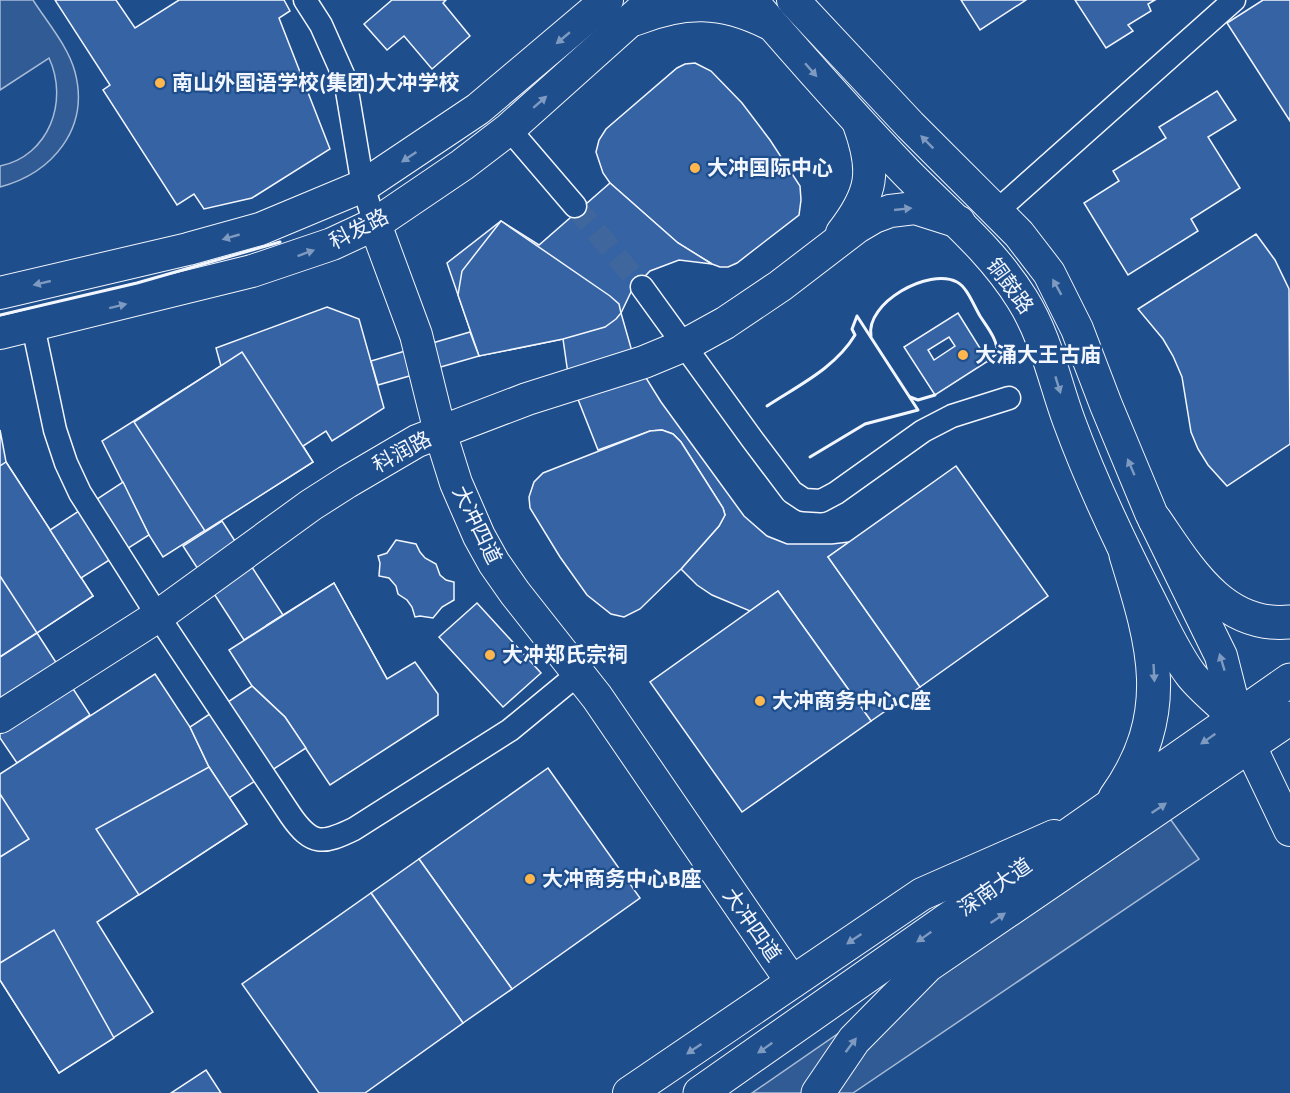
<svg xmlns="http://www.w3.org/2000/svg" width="1290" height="1093" font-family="'Source Sans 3','Noto Sans SC',sans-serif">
<rect width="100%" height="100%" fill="#1f4e8c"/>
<g fill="#305b95" stroke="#a8bbd7" stroke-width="1.5">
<path d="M0,0H33C47,22 68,46 75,72C90,129 52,173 0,187V166C49,156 69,101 49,58L0,90Z"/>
<path d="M1163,809L1199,859L853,1093H752Z"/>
</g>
<g fill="#3563a3" stroke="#f2f6ff" stroke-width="1.5" fill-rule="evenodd">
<path d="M55,0H116L135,28L179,0H284L290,11L279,18L330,149L252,198L204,209L194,194L177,205L103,90L110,85Z"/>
<path d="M392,0H446L443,3L470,36L432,69L404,36L387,50L364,24Z"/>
<path d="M961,0H1026L980,30Z"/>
<path d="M1075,0H1155L1148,4L1151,11L1128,25L1133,31L1106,48Z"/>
<path d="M1263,0H1290V121L1227,23Z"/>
<path d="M695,63L711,71L742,103L770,140L800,186L801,200L799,215L737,263L728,267H720L712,264L678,243L610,183L603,173L596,152L599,140L606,129L677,68L685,64Z"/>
<path d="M1217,91L1236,120L1208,137L1240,188L1191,219L1198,231L1128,275L1084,203L1119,181L1113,171L1166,138L1159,127Z"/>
<path d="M610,183L678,243L712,264L679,260L650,271L632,290L621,313L631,348L641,370L661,402L744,516L767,536L787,544H832L849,542L828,557L920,687L871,721L778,591L750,611L712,595L697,585L681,569L719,526L725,515L723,508L681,442L673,434L662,430L650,431L598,450L568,374L563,339L479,356L447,263L501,221L539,245Z"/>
<path d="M501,221L610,296L619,304L621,313L616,319L605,327L563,339L479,356L458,295L462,271Z"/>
<path d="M1256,234L1275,260L1289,289L1290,444L1227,486L1208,465L1198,449L1191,432L1182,377L1173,356L1163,339L1138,309Z"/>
<path d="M327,307L359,319L384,408L332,441L326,431L303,446L313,462L163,557L149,535L102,441L221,366L216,348Z"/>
<path d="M958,313L988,361L935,395L904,347ZM949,337L955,346L934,360L928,350Z"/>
<path d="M470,332L479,356L378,385L371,361Z"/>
<path d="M242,352L313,462L205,531L134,422Z"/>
<path d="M0,430L6,462L93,596L0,657Z"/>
<path d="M662,430L673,434L681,442L723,508L725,515L719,526L681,569L640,609L624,617L611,614L587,595L560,557L530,508L529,497L534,482L543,473L650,431Z"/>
<path d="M6,462L93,596L37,633L0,576V466Z"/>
<path d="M956,466L1048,596L920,687L828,557Z"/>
<path d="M123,482L149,535L81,578L50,530Z"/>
<path d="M222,521L283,615L244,640L183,546Z"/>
<path d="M396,540L416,544L420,552L425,558L436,564L440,575L446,580L454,582V600L442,607L433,618L420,616L415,617L412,607L407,600L398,594L396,586L389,578L379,576L380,563L378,556L387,553Z"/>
<path d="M334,583L406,713L320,769L285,717L313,699L267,625Z"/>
<path d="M334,583L387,679L415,662L438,694V715L330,785L285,717L252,686L229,650Z"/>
<path d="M778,591L871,721L742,812L650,682Z"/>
<path d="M477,603L541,673L503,707L439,637Z"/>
<path d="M37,633L90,715L17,763L0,738V657Z"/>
<path d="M155,674L190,727L209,767L247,824L97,922L153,1012L59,1073L0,980V774Z"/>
<path d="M252,686L285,717L306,748L229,798L209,767L190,727Z"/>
<path d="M209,767L247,824L139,895L96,829Z"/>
<path d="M548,768L640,898L512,989L419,859Z"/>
<path d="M0,794L29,839L0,857Z"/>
<path d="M419,859L512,989L463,1023L371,893Z"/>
<path d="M371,893L463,1023L365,1093H319L242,984Z"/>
<path d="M54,930L114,1038L59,1073L0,980V963Z"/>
<path d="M206,1070L221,1093H171Z"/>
</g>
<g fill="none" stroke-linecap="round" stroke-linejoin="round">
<path stroke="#3f679d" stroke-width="22" stroke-dasharray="22 11" stroke-linecap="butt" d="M575,206L642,287"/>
<g stroke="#f2f6ff" stroke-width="25">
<g id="street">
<path d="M305,0L321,25L345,79L363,186L375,224"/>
<path d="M509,129L575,206"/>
<path d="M997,211L1234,0"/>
<path d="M642,287L752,439L792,492L804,500L821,501L836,493L923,431L952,416L1009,398"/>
<path d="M33,326L55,430L66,463L80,493L158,616L291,816C312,846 323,844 354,829L510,730L578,674"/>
</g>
</g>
<g stroke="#f2f6ff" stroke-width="34">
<g id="secondary">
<path d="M751,0C801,58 852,116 906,172C946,213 991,249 1022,299C1046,337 1054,380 1069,421C1091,481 1118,538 1147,595C1161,622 1173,651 1191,675C1204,691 1222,705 1237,719"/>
<path d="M793,0L910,125L1019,234L1049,273L1077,329L1106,405L1151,513L1221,656L1237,719L1290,830"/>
<path d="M636,19C684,0 722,0 768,23"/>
<path d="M375,224L416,335L440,432L456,483L479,536L494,563L515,593L597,697L792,982"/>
<path d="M842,233C873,193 876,171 859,124"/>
<path d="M0,293L188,249L260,229L363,186L478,109L607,0"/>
<path d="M0,333L252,271L332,244L375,224L462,165L509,129L653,0"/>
<path d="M0,717L158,616L311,505L347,482L417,441L527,399L644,362L685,345L725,323L780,286L857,227L874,217L890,211L915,208L959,222"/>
<path d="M629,1093L922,894L1054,836"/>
</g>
</g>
<g stroke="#f2f6ff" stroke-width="35">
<g id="primary">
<path d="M1155,520C1188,568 1223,629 1290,622"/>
<path d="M1115,798C1175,714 1154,645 1126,555"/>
<path d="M700,1093L1290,680"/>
<path d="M818,1093L854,1040L928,965L1290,718"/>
</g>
</g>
<use href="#street" stroke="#1f4e8c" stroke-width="22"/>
<use href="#secondary" stroke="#1f4e8c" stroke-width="32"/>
<use href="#primary" stroke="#1f4e8c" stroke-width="33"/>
<g stroke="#f2f6ff" stroke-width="3">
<path d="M0,315L137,283L280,242"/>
<path d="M871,336C865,303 929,267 957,282C967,287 974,306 980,316C987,327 998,340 997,353L988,361"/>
<path d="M910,397L918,400L935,395"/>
<path d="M767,406C799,385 835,368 855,335L852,329L857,316L918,410L865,424L810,457"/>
</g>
</g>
<defs><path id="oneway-solid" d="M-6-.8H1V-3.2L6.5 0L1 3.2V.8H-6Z" transform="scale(1.5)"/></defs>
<g fill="#7e9ac0">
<use href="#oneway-solid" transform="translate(563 38) rotate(140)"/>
<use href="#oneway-solid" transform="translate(811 70) rotate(49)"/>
<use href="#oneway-solid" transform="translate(540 102) rotate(-41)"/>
<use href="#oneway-solid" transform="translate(927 142) rotate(-135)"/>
<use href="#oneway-solid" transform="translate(409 157) rotate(146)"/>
<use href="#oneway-solid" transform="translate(903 209) rotate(-6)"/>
<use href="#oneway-solid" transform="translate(231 237) rotate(164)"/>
<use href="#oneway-solid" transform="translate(306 253) rotate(-20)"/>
<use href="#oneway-solid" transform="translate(42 283) rotate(167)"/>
<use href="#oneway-solid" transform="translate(1057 287) rotate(-119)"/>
<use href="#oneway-solid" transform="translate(118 306) rotate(-14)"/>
<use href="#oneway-solid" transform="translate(1058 385) rotate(73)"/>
<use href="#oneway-solid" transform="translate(1131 467) rotate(-113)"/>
<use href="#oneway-solid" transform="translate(1222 662) rotate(-107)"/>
<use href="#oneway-solid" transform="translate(1154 673) rotate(87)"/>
<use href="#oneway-solid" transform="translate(1208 739) rotate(145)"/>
<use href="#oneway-solid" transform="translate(1159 808) rotate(-34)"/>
<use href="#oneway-solid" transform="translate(998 918) rotate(-34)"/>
<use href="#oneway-solid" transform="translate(924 937) rotate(145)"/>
<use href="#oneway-solid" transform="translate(854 939) rotate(146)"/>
<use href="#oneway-solid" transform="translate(851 1045) rotate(-53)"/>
<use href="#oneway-solid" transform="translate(765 1048) rotate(145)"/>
<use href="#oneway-solid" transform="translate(694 1049) rotate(146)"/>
</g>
<g fill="#ffb74d" stroke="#1f4e8c" stroke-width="2">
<circle cx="160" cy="83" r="6"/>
<circle cx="695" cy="168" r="6"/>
<circle cx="963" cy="355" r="6"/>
<circle cx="490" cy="655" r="6"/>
<circle cx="760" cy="701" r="6"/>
<circle cx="530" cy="879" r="6"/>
</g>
<g text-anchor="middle" stroke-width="4.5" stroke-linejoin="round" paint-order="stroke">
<g font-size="21" font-weight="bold" fill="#f2f6ff" stroke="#1f4e8c" text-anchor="start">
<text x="172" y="90">南山外国语学校(集团)大冲学校</text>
<text x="707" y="175">大冲国际中心</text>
<text x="975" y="362">大涌大王古庙</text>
<text x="502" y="662">大冲郑氏宗祠</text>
<text x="772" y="708">大冲商务中心C座</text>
<text x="542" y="886">大冲商务中心B座</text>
</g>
<g font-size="21" fill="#f2f6ff" stroke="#1f4e8c">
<text transform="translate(359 229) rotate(-27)" y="7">科发路</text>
<text transform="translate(1010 286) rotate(54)" y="7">铜鼓路</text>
<text transform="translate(402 452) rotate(-28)" y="7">科润路</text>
<text transform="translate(477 525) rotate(64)" y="7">大冲四道</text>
<text transform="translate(995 887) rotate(-35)" y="7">深南大道</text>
<text transform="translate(752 925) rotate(55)" y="7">大冲四道</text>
</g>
</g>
</svg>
